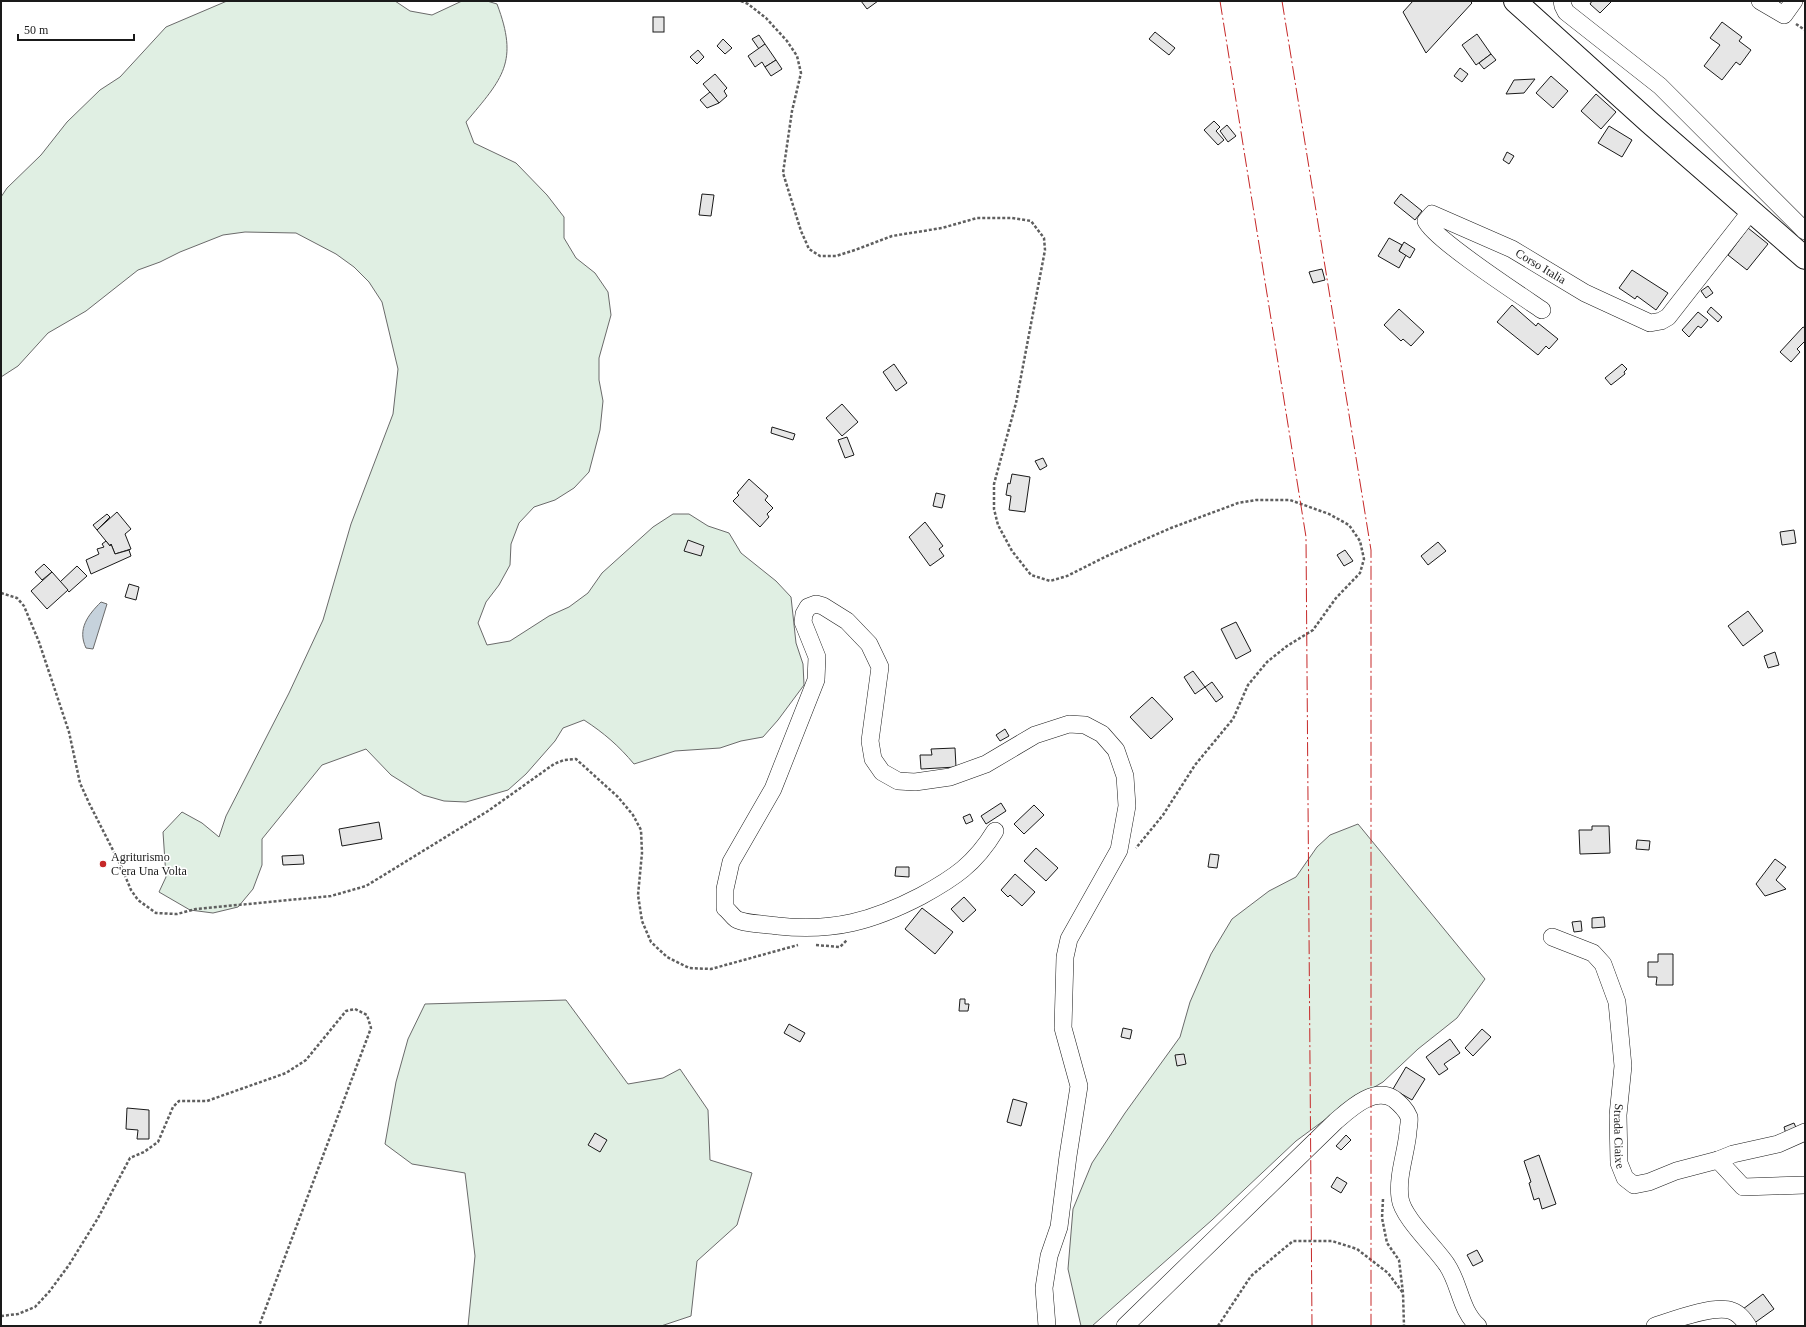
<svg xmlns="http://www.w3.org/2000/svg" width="1806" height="1327" font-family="'Times New Roman',serif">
<rect width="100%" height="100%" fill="#fff"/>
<g fill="#e0efe3" stroke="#6a6a6a">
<path d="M227,1H395L410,11L432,15L462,1H487L497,4C519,62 503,78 466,122L474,143L516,163L547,195L564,217V238L576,258L595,273L608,292L611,315L599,358V380L603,401L600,430L589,472L574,488L555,500L534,507L519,523L511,544L510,565L499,585L486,602L478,623L487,645L510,641L549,616L569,607L588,593L602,573L653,527L673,514H689L708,526L729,533L741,553L776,581L791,597L796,643L803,664L804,685L778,720L763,737L741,741L720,748L675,751L634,764C619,746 604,733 584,720L563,728L555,741L526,774L508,790L466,802L444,801L423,795L391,775L366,749L322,765L262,839V865L253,889L238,907L213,913L190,910L159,892L166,877L163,832L182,812L202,823L219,837L226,816L289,693L323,620L351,524L393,414L398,369L382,302L369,282L354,267L336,254L296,233L245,232L223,235L180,252L160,262L138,270L86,311L48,333L18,366L1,377V197L7,188L41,155L67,122L100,90L120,77L166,27Z"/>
<path d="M1358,824L1485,979L1457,1018L1418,1049L1383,1082L1349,1102L1296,1141L1212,1220L1092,1326H1081L1068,1269L1073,1209L1092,1163L1125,1113L1180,1037L1190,1002L1211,954L1232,919L1269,891L1296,877L1317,847L1330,835Z"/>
<path d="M566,1000L628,1084L663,1078L680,1069L708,1110L710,1160L752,1173L737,1225L697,1261L691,1316L661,1326H468L475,1256L465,1173L412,1164L385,1144L396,1082L408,1039L425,1004Z"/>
</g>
<path fill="#c6d2dc" stroke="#6a6a6a" d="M101,602L107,604L93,649L86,648C77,629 88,615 101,602Z"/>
<g fill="#e6e6e6" stroke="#1a1a1a">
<path d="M861,1H878L867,9Z"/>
<path d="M1413,1H1470L1472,3L1426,53L1403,12Z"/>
<path d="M1592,1H1612L1600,13L1590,4Z"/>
<rect x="653" y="17" width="11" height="15"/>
<path d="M1722,22L1742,37L1739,41L1751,50L1740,65L1736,62L1722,80L1704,66L1720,45L1710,38Z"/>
<path d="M1155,32L1175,48L1169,55L1149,39Z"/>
<path d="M1477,34L1491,54L1476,65L1462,45Z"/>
<path d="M759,35L765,44L759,49L752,39Z"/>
<path d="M723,39L732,48L725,54L717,46Z"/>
<path d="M765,44L776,60L765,67L762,62L755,67L748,56Z"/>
<path d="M698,50L704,57L697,64L690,57Z"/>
<path d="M1491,54L1496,60L1484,69L1479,63Z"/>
<path d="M776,60L782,69L771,76L765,67Z"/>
<path d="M1460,68L1468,74L1462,82L1454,76Z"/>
<path d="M715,74L727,88L724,91L727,96L719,103L703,84Z"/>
<path d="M1551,76L1568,91L1553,108L1536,93Z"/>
<path d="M1535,79L1524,93L1506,94L1514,80Z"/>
<path d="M710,92L719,103L707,108L700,100Z"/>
<path d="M1596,94L1616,112L1601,129L1581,111Z"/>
<path d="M1214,121L1220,127L1216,131L1224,140L1218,145L1204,130Z"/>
<path d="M1227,125L1236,136L1228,142L1220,131Z"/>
<path d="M1609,126L1632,140L1622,157L1598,143Z"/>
<path d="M1507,152L1514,156L1509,164L1503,160Z"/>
<path d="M702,194L714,195L711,216L699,215Z"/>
<path d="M1401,194L1422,211L1415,220L1394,203Z"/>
<path d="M1748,228L1768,244L1747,270L1728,255Z"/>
<path d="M1389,238L1402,245L1399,251L1406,255L1399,268L1378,256Z"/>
<path d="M1404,242L1415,249L1410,258L1399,251Z"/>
<path d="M1322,269L1325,280L1313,283L1309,272Z"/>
<path d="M1632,270L1668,293L1656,310L1637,296L1635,299L1619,288Z"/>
<path d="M1708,286L1713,293L1706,298L1701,291Z"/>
<path d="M1512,305L1536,326L1538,323L1558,339L1549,349L1546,346L1538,355L1497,322Z"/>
<path d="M1711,307L1722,317L1718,322L1707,312Z"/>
<path d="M1399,309L1424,332L1411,346L1403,339L1401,341L1384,325Z"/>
<path d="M1698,312L1708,320L1701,328L1698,326L1689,337L1682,330Z"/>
<path d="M1803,327L1805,328V341L1797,349L1800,352L1791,362L1780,352Z"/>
<path d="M894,364L907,383L896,391L883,372Z"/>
<path d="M1622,364L1627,369L1624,372L1625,374L1611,385L1605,378Z"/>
<path d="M842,404L858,422L842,436L826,418Z"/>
<path d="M772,427L795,434L793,440L771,433Z"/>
<path d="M847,437L854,455L845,458L838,440Z"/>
<path d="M1043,458L1047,466L1040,470L1035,461Z"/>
<path d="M1012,474L1030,477L1025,512L1009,510L1011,496L1006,495L1008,483L1010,484Z"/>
<path d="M749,479L768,496L765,500L773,508L767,514L769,517L760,527L733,501L739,495L737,493Z"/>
<path d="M936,493L945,495L942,508L933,506Z"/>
<path d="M117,512L131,529L125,534L131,549L115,554L111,544L110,546L97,530Z"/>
<path d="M107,514L110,517L97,530L93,525Z"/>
<path d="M925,522L943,546L939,549L944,556L930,566L909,537Z"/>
<path d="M1794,530L1796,543L1782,545L1780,532Z"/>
<path d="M688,540L704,546L701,556L684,551Z"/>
<path d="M106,541L110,546L111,544L115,554L129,550L131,556L91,574L86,560L99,554L97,549L104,547L102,544Z"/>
<path d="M1438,542L1446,551L1428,565L1421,556Z"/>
<path d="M1345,550L1353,561L1344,566L1337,555Z"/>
<path d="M44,564L52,572L42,580L35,572Z"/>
<path d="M77,566L87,576L69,592L60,582Z"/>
<path d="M52,572L68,590L47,609L31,591Z"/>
<path d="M129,584L139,587L136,600L125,597Z"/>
<path d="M1748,611L1763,631L1743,646L1728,626Z"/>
<path d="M1236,622L1251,651L1236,659L1221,629Z"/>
<path d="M1775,652L1779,665L1768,668L1764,656Z"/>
<path d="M1193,671L1205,687L1195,694L1184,677Z"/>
<path d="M1212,682L1223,697L1216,702L1205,687Z"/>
<path d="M1152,697L1173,719L1151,739L1130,717Z"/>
<path d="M1005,729L1009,736L1000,741L996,735Z"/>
<path d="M955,748L956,767L921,769L920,755H932L931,749Z"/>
<path d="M1001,803L1006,811L986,824L981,816Z"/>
<path d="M1034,805L1044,815L1024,834L1014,824Z"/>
<path d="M970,814L973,821L966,824L963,817Z"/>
<path d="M379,822L382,839L342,846L339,829Z"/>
<path d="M1592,826H1609L1610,853L1580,854L1579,830H1592Z"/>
<path d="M1637,840L1650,841L1649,850L1636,849Z"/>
<path d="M1036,848L1058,868L1046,881L1024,861Z"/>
<path d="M1210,854L1219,855L1217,868L1208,867Z"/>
<path d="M303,855L304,864L283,865L282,856Z"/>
<path d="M1775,859L1786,867L1776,880L1786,889L1765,896L1756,884Z"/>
<path d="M896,867H909V877L895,876Z"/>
<path d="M1015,874L1035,892L1022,906L1010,895L1008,897L1001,890Z"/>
<path d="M964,897L976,910L963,922L951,909Z"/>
<path d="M922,908L953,932L935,954L905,929Z"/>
<path d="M1604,917L1605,927L1592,928V918Z"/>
<path d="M1581,921L1582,931L1574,932L1572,922Z"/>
<path d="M1658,954H1673V985H1656L1657,977H1648V962H1658Z"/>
<path d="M960,999H965V1004H969L968,1011H959Z"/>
<path d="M789,1024L805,1033L800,1042L784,1033Z"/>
<path d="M1123,1028L1132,1030L1130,1039L1121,1037Z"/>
<path d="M1482,1029L1491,1037L1473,1056L1465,1048Z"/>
<path d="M1450,1039L1460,1053L1444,1064L1448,1069L1439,1075L1426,1057Z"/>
<path d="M1184,1054L1186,1064L1177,1066L1175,1055Z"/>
<path d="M1406,1067L1425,1079L1412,1100L1393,1089Z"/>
<path d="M1013,1099L1027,1103L1021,1126L1007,1122Z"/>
<path d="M127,1108L149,1110V1139H137L138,1130L126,1129Z"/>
<path d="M1794,1123L1797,1130L1786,1134L1784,1127Z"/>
<path d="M595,1133L607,1140L600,1152L588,1145Z"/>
<path d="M1346,1135L1351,1140L1341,1150L1336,1146Z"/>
<path d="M1539,1155L1556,1204L1542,1209L1539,1198L1534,1200L1529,1183L1531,1182L1524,1161Z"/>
<path d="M1337,1177L1347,1183L1341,1193L1331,1187Z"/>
<path d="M1477,1250L1483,1261L1473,1266L1467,1255Z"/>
<path d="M1763,1294L1774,1309L1753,1324L1743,1309Z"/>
</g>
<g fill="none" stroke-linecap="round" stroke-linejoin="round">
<g stroke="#1a1a1a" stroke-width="18">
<g id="minor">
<path d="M1562,1L1563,6L1566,12L1660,86L1805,231"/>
<path d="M1760,1L1784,15L1794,1"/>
<path id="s1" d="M1542,310C1520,295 1434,239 1426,221L1432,214L1512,249L1585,293L1650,323L1661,321L1668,317L1751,211"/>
<path d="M995,831C975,864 954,878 921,896C873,921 833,932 778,926C767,924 744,924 736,919C732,916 729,911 725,908V889L731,862L773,789L816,680L817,657L803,622L804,614L808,607L816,604L823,606L847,621L869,644L880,667L870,741L873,759L882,772L898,781L915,782L950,777L986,764L1035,735L1069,724L1085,725L1102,734L1116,750L1125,776L1127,806L1119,850L1069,939L1065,957L1063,1028L1079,1086L1068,1156L1059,1227L1049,1256L1044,1288L1047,1326"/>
<path id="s2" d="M1552,937L1593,953L1603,964L1617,1002L1623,1066L1618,1115L1619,1163L1625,1178L1634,1185L1649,1182L1676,1171L1718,1160L1733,1154L1778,1144L1805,1132"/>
<path d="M1718,1160L1743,1187L1805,1185"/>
<path d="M1125,1326L1336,1121C1350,1109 1374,1086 1394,1099C1400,1104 1406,1109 1409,1117C1410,1121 1408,1128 1408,1132C1406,1154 1397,1176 1400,1198C1402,1217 1436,1248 1447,1265C1460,1284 1460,1310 1478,1326"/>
<path d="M1655,1326C1673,1320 1715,1304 1732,1311C1740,1314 1744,1320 1748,1326"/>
</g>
</g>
<g stroke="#1a1a1a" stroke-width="24">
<path id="major" d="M1515,1L1649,122L1805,258"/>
</g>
<g stroke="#5f5f5f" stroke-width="2.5" stroke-dasharray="3 2" stroke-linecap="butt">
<path d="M741,1L748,4L766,18L787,41L797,56L801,73L792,111L783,173L801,231L809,249L820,256H836L855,250L892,236L942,228L977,218H1012L1031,221L1044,238L1045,250L1016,403L994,484V509L998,525L1012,551L1031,575L1050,581L1067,576L1107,556L1171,528L1238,503L1256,500H1290L1329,514L1349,525L1360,541L1364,559L1360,573L1336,598L1313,630L1287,646L1267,662L1248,685L1233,719L1195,765L1163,815L1136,848"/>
<path d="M1796,24L1805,30"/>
<path d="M1,593L17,598L24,606L39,642L69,732L80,783L89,803L121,866L131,890L138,900L156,913L177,914L196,909L331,896L366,886L488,811L554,764L564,760L576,759L618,797L633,815L641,830L642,853L638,895L642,921L651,942L667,957L689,968L711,969L798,945"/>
<path d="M816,945L840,947L847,940"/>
<path d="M1383,1199L1382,1218L1387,1243L1399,1260L1403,1293L1404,1326"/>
<path d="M1,1316L18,1314L35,1307L49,1292L69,1265L98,1218L130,1158L144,1152L158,1142L173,1107L179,1101H207L286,1073L306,1060L346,1011L355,1009L367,1015L371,1028L259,1326"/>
<path d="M1218,1326L1251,1276L1293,1241H1332L1357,1249L1388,1273L1403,1293"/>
</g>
<use href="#minor" stroke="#fff" stroke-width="17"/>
<use href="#major" stroke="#fff" stroke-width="22"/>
<g stroke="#c62828" stroke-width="1" stroke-dasharray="14 3 2 3" stroke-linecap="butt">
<path d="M1220,1L1306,537L1312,1326"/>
<path d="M1282,1L1371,550V1326"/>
</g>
</g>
<circle fill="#c62828" stroke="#fff" stroke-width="1.5" cx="103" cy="864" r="4"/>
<g text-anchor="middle" stroke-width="3" stroke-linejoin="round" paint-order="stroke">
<g font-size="12" fill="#1a1a1a" stroke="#fff">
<text dy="4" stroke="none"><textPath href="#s1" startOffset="277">Corso Italia</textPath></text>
<text dy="4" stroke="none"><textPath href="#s2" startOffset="234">Strada Ciaixe</textPath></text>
</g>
<g font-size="12" fill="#1a1a1a" stroke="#fff" text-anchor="start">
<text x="111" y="861">Agriturismo<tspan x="111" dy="14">C'era Una Volta</tspan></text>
</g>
</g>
<rect width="1806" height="1327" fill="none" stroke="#1a1a1a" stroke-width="4"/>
<path d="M18 34v6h116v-6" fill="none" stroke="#1a1a1a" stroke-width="2"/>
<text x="24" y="34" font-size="12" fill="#1a1a1a" stroke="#ffffff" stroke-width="3" paint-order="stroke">50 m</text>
</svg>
